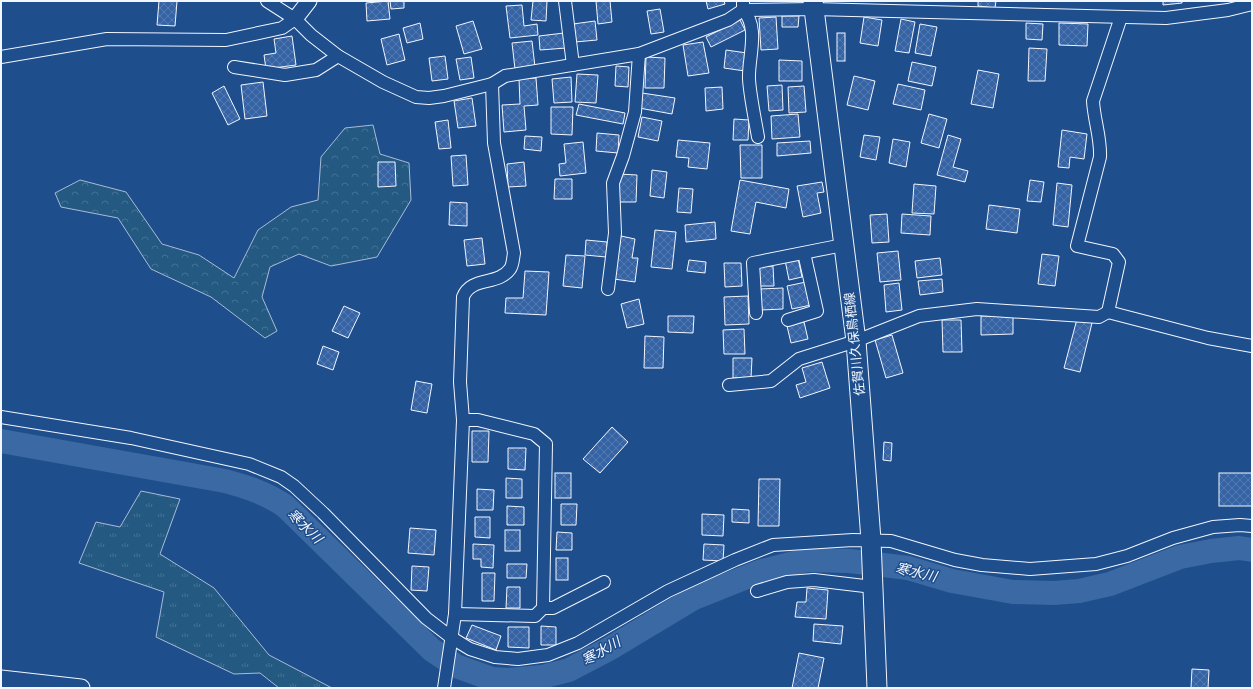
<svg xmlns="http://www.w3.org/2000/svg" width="1253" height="689" font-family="'Sofia Sans Condensed','Noto Sans JP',sans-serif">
<defs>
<pattern id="grass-tufts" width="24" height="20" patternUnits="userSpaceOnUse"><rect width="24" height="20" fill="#245a82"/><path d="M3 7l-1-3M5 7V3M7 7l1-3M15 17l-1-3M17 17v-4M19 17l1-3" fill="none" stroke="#447295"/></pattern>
<pattern id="forest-crowns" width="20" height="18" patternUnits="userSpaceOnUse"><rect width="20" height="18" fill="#245a82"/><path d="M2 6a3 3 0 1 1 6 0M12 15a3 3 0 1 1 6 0" fill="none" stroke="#447295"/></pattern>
<pattern id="building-cross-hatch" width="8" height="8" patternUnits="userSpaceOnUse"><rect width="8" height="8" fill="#3563a3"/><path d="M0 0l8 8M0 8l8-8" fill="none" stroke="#537ab1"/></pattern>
</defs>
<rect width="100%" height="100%" fill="#1f4e8c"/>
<path fill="url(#grass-tufts)" stroke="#a8bbd7" d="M141,491L180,499L160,554L214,588L269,655L332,688H279L260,673L234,674L156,637L164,592L79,563L96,522L120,527Z"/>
<path fill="url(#forest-crowns)" stroke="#a8bbd7" d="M373,125L380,154L409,163L411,200L377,257L331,266L299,254L270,267L262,297L277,331L265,338L211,297L151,269L118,218L61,207L55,193L80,180L126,192L162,244L199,255L234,278L258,230L291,207L318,200L321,157L345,128Z"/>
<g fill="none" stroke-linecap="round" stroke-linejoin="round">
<path stroke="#3b69a3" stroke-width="24" d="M1,441L225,481C247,487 266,493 285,506L432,650L456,666L492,679L509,680L542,677L569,670L609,649L694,598L762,571L806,560L850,561L908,568L952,581L1013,592L1054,593L1079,591L1110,584L1180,557L1211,551L1239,548L1252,550"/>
</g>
<g fill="url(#building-cross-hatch)" stroke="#f2f6ff">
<path d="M159,1H177L175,26L157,25Z"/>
<path d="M388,1L390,19L367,21L366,3Z"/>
<path d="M390,1H404V8L391,9Z"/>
<path d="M533,1H547L546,21L531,20Z"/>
<path d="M596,1H610L612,22L598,24Z"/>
<path d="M706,1H724L725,4L708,9Z"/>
<path d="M978,1H996L995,8L978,6Z"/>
<path d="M1163,1H1182V3L1163,5Z"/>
<path d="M522,5L524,26L537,24L538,35L510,38L506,6Z"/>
<path d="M660,9L664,32L651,34L647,11Z"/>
<path d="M782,16H799L798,27H782Z"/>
<path d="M776,17L778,49L761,50L759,18Z"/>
<path d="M864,17L882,20L878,46L860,43Z"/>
<path d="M901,19L915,22L909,53L895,51Z"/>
<path d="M740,20L745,30L711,47L706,37Z"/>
<path d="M473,21L482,49L464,54L456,26Z"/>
<path d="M595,21L597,40L575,42L573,24Z"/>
<path d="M420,23L423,39L407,43L403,28Z"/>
<path d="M1026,23L1043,24L1042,40L1026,39Z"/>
<path d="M1059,23L1088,24L1087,46L1059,45Z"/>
<path d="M920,24L937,27L931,56L915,53Z"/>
<path d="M564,33L566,48L540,50L539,36Z"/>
<rect x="837" y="33" width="8" height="28"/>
<path d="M399,34L405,60L387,65L381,39Z"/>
<path d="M292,36L296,65L266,69L264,55L276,53L274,39Z"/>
<path d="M532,41L535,67L515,69L512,43Z"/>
<path d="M703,42L709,73L688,76L683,45Z"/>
<path d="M1029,48L1047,49L1045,81H1028Z"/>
<path d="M726,50L747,53L745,71L724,68Z"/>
<path d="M445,56L448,79L432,81L429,58Z"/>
<path d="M471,57L474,78L460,80L456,59Z"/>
<path d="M646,57L665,58L664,88H645Z"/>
<path d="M779,60L802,61V81H779Z"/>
<path d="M912,62L936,67L932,86L908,81Z"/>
<path d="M616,66L629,67L628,87L615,86Z"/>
<path d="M978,70L999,74L993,108L971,104Z"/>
<path d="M577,74L598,75L596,103L575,102Z"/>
<path d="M854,76L875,81L868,110L847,105Z"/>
<path d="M571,77L572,102L554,103L552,79Z"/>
<path d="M536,78L538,105L524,106L526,130L504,132L502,105L520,104L519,79Z"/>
<path d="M263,82L267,116L245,119L241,85Z"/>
<path d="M898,84L925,90L921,110L893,104Z"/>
<path d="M782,85L783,110L769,111L767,86Z"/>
<path d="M224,86L240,119L228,125L212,93Z"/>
<path d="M804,86L806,112L789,113L788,87Z"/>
<path d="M722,87L723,109L706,111L705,88Z"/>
<path d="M642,93L675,98L672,114L639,108Z"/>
<path d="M472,98L476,126L458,128L454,101Z"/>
<path d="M579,104L625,113L623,124L576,115Z"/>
<path d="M551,107H573L572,135L551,134Z"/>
<path d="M798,114L800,137L772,139L771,116Z"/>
<path d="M929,114L947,119L939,148L921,143Z"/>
<path d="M642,117L662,121L658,141L638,137Z"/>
<path d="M734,119L749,120L748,140H733Z"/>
<path d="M448,120L451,148L439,149L435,122Z"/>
<path d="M1062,130L1087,134L1084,159L1070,157L1069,168L1058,167Z"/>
<path d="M597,133L619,135L618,153L596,151Z"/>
<path d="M864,135L880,137L876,160L860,157Z"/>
<path d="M948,135L961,139L953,167L968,171L965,182L937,175Z"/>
<path d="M525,136L542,137L541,151L524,149Z"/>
<path d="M893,139L910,142L906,167L889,163Z"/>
<path d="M678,140L710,143L707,169L688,167L689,158L676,157Z"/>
<path d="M810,141L811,153L777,156V143Z"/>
<path d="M583,142L586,173L560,176L559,164L566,163L564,144Z"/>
<path d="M740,145H762V178H741Z"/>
<path d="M466,155L468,185L453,186L451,156Z"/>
<path d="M378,162H395L396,186L378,187Z"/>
<path d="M524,162L526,186L508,187L507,164Z"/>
<path d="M652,170L667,172L664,198L650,196Z"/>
<path d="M619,174L637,175L636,202H619Z"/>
<path d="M555,179H572V199H554Z"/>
<path d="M740,180L789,189L786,208L756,202L750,234L731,231Z"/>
<path d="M1030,180L1044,182L1041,202L1027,201Z"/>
<path d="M822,182L824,192L817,193L821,213L803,217L797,186Z"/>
<path d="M1057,183L1072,185L1068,227L1053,225Z"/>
<path d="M914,184L936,186L934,214L912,213Z"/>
<path d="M679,188L693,189L691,213L677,212Z"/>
<path d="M450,202L467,203V226L449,225Z"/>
<path d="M989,205L1020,209L1017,233L986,229Z"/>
<path d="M887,214L889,242L872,243L870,215Z"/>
<path d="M902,214L931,216L930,235L901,233Z"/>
<path d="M715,222L716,239L686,242L685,225Z"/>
<path d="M655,230L676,232L672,269L651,267Z"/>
<path d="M621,236L635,239L632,258H638L635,282L614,279Z"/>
<path d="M482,238L485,264L467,266L464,240Z"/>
<path d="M586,240L607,242L606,257L585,255Z"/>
<path d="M898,251L901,280L880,282L877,253Z"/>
<path d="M1042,254L1059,256L1055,286L1038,284Z"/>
<path d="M566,255L585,256L582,288L563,286Z"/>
<path d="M798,258L802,277L789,280L785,260Z"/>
<path d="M940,258L942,275L917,278L915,261Z"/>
<path d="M689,260L706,262L705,273L687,271Z"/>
<path d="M724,263H741L742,286L725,287Z"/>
<path d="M773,266L774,286H759L758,267Z"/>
<path d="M525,271L549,272L546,315L505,313L506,298H523Z"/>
<path d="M942,279L943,292L920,295L918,281Z"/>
<path d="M806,282L811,305L792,309L787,286Z"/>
<path d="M899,283L902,310L886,312L884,285Z"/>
<path d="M783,288V309L761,310L760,289Z"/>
<path d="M748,296L749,324L725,325L724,297Z"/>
<path d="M639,299L644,324L627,328L621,304Z"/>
<path d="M344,306L360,313L348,338L332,331Z"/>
<path d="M668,316H694L693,333L668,332Z"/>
<path d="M981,316H1013V334L981,335Z"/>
<path d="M1077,319L1092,323L1080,372L1064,368Z"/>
<path d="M942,320H961L962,352H943Z"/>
<path d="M804,322L808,339L791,343L787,326Z"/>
<path d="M744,329L745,354H724L723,330Z"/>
<path d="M892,335L903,373L886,378L875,340Z"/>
<path d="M645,336L664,337L663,368H644Z"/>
<path d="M323,346L339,352L333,370L317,364Z"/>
<path d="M733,358H752L751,378H733Z"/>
<path d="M822,362L830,388L800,398L796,385L806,382L802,368Z"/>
<path d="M416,381L432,384L427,413L411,410Z"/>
<path d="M612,427L628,442L600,473L583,459Z"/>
<path d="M472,431H489L488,462H472Z"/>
<path d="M884,442L892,443L891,461L883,460Z"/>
<path d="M508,448H526L525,470L508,469Z"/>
<rect x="555" y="473" width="16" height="25"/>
<rect x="1219" y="473" width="33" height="33"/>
<path d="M506,478L522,479V498H506Z"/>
<path d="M759,479H780L779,526H758Z"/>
<path d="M477,489L494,490L493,510H477Z"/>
<path d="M561,504H577L576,525H561Z"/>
<path d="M507,506L524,507V525H507Z"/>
<path d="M732,509L749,510V523L732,522Z"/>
<path d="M702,514L724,515L723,536L702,535Z"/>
<path d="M475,517H490V538L475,537Z"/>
<path d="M410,528L436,530L434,555L408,553Z"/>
<rect x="505" y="530" width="15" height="21"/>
<path d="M557,532L572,533V550H556Z"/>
<path d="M473,544L494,545L493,568L481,567V559H473Z"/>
<path d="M704,544L724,545L723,561L703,560Z"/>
<rect x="556" y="558" width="12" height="22"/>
<path d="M507,564H527L526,578H507Z"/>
<path d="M412,566L429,567L427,591L411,590Z"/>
<path d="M482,573H495L494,601H482Z"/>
<path d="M507,587H520V608H506Z"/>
<path d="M807,588L828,590L826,619L795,617L797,602H806Z"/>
<path d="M814,624L843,626L841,644L813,641Z"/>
<path d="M472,625L501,636L496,650L466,638Z"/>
<path d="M541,626L556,627V645H541Z"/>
<path d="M508,627H529V648L508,647Z"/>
<path d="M799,653L824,658L818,688H792Z"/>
<path d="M1192,669L1209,670L1208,688H1191Z"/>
</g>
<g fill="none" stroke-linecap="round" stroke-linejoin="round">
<g stroke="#f2f6ff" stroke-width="14">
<g id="minor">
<path d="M267,1L295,19L311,35L338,56L383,82L416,97L429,98L444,96L492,84L505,76L639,54L728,20L743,10L813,9L1166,18L1228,10L1252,4"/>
<path d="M565,1L573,65"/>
<path d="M743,1V10C760,27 748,58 749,79C750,96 755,119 758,137"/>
<path d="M1121,17L1093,101C1094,120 1101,138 1100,157L1077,246L1113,254L1119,262L1108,312L1208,338L1252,346"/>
<path d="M1,57L107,39L226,40L282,28L295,19"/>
<path d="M234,67L285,75L316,70L338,56"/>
<path d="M608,289L615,233L613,183L623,156L635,112L639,54"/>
<path d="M756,313L753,263L843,245"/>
<path d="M788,320L817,311L804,253"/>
<path d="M729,385L771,381L799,359L856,341L919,316L977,309L1099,317L1108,312"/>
<path d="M1,417L131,438L249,464L281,477L294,486L323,513L426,618L452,638L470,649L495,657L518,659L548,655L578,643L668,591L735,560L773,545L853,540L891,541L955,560L982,565L1030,569L1096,564L1127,556L1173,538L1213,527L1240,525L1252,526"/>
<path d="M757,591L787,582L814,580L873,587"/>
<path d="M543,608H553L604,582"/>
<path d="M455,614L535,616L543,608L546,444L534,434L478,420H463"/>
<path d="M444,688L455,614L463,420L460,382L463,297C471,276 498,286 510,269C513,265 513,258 514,253L494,143L492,84"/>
</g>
</g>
<g stroke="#f2f6ff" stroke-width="17">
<path id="tertiary" d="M295,19L309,1"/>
</g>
<g stroke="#f2f6ff" stroke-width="19">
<path id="secondary" d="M1,679L81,688"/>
</g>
<g stroke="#f2f6ff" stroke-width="21">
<path id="primary" d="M813,1L856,341L871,540L877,688"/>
</g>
<use href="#minor" stroke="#1f4e8c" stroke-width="12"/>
<use href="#tertiary" stroke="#1f4e8c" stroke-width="15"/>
<use href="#secondary" stroke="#1f4e8c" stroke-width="17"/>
<use href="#primary" stroke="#1f4e8c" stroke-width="19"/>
</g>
<g text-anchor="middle" stroke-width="3" stroke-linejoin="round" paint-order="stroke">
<g font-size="13" fill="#f2f6ff" stroke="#1f4e8c">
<text transform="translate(854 344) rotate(-96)" y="5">佐賀川久保鳥栖線</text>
</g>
<g font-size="14" font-style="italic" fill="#f2f6ff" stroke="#1f4e8c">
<text transform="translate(305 526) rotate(44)" y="5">寒水川</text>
<text transform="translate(916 572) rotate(13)" y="5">寒水川</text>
<text transform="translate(601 651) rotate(-30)" y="5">寒水川</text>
</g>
</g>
<rect width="1253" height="689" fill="none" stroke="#f2f6ff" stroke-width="4"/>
</svg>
